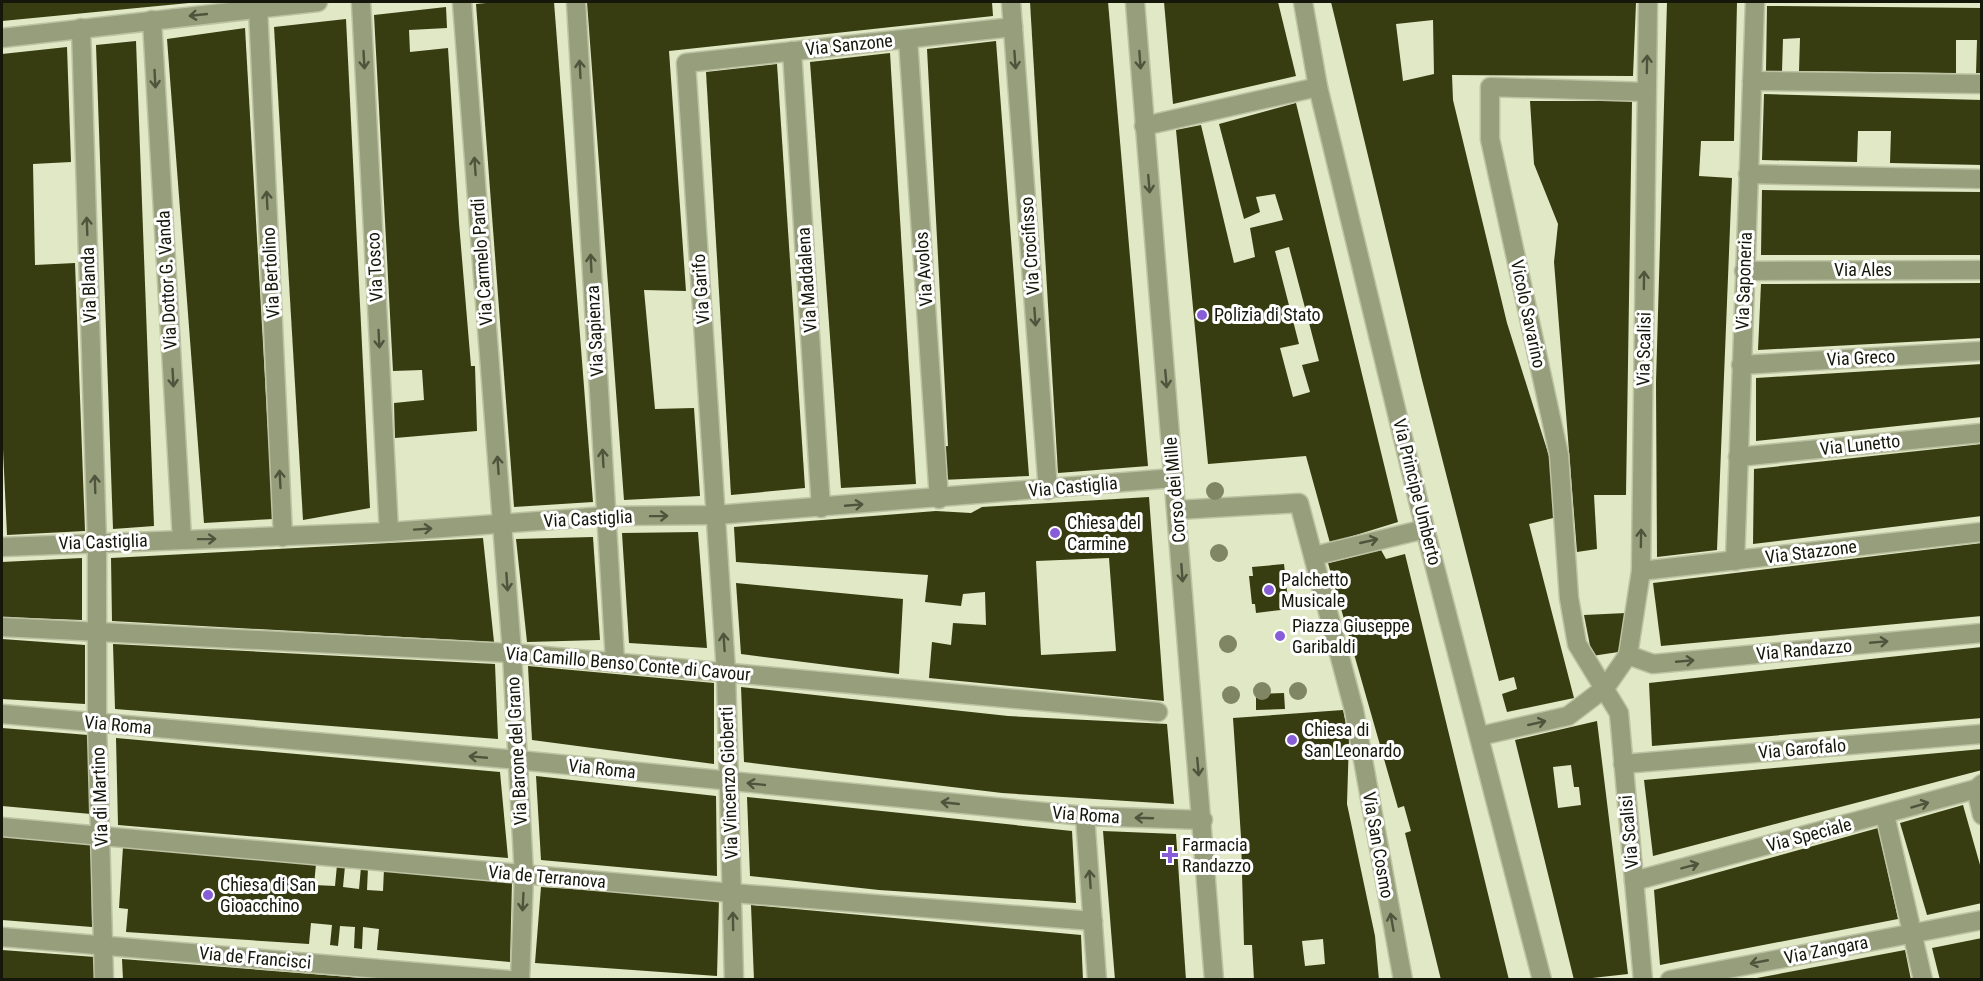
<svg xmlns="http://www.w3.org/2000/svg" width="1983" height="981" font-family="'Roboto Condensed',sans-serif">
<rect width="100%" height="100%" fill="#e1e8c5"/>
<g fill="#373c11" fill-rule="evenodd">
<path d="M2,2H189V3L2,21Z"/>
<path d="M496,2H554L593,502L514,507L476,4Z"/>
<path d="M587,2H992L993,16L669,51L686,291L644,290L655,409L694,408L700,496L624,500Z"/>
<path d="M1030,2H1108L1148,466L1058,473Z"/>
<path d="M1164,2H1278L1296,76L1173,104Z"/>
<path d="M1331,2L1636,3L1633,76L1452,75L1453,100L1507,323L1549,456L1555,483L1561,516L1529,524L1574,698L1507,712L1502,694L1517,689L1514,677L1499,681L1422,380ZM1433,20L1434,74L1403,81L1396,24Z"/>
<path d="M1667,2H1737L1734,141H1701L1699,176L1732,178L1717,550L1657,557L1656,382Z"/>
<path d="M1767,6L1982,8V73H1976L1977,40H1956V73L1799,71L1800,38L1783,39L1782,71H1766Z"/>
<path d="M446,7L447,28L409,30L410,52L448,48L459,223L471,366H475L477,431L395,438L394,403L424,400L422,370L393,371L374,15Z"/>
<path d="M346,19L370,508L303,520L274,27Z"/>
<path d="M245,28L273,519L204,523L167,39Z"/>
<path d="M136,41L154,526L113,529L96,45Z"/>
<path d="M996,41L1029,476L941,480L939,447L948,446L927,49Z"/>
<path d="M67,47L71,162L33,164L35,265L75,263L85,531L7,535L2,428V54Z"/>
<path d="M890,53L916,484L841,488L810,62Z"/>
<path d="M777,64L805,488L731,495L706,72Z"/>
<path d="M1764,94L1982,100V165L1890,163L1891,131H1858L1857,162L1762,160Z"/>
<path d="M1530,101H1632L1626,495H1594L1597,549L1577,552L1554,262L1558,224L1534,164Z"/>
<path d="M1296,103L1398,522L1330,543L1306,456L1208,464L1176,130L1201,125L1234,263L1255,257L1250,228L1283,220L1275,194L1256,197L1260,212L1244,219L1219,124ZM1289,247L1319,361L1302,365L1310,392L1293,397L1280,348L1299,344L1275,251Z"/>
<path d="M1762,190L1982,192V255H1761Z"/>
<path d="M1982,283V338L1758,350L1761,284Z"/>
<path d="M1982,364V417L1756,441V378Z"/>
<path d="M1982,444V516L1753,544L1754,469Z"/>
<path d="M1149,497L1164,701L929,678L932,642L951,645L953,623L986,625L985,592L963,594L961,606L925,602L928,575L736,562L734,527L936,511L971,513L982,507ZM1109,558L1116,651L1041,655L1036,561Z"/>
<path d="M698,532L707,648L629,643L622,533Z"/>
<path d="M593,537L600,640L527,642L516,539Z"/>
<path d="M483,538L494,642L112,621L111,558Z"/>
<path d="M1982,543V616L1661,646L1653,583Z"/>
<path d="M1381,550L1386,559L1405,554L1509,980H1441L1405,833L1411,831L1404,806L1398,808L1328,563Z"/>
<path d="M82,558V620L2,617V562Z"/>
<path d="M1284,564L1289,609L1256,613L1255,604H1252L1249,576H1253L1252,567Z"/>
<path d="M736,583L903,599L899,674L741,654Z"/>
<path d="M1626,613L1625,651L1592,656L1584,615Z"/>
<path d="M2,639L85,645V704L2,699Z"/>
<path d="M113,644L495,664L498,739L115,709Z"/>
<path d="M1982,647V718L1652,746L1649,683Z"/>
<path d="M528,666L714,683V764L532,740Z"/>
<path d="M741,687L1008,716L1167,724L1174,804L1002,793L744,762Z"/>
<path d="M1284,693L1285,709L1256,710V694Z"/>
<path d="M1343,710L1349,739L1347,804L1375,936L1379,980H1254L1252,945H1244L1241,837L1233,718ZM1323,939L1325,964L1305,966L1302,941Z"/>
<path d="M1597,721L1628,974L1574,980L1515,740ZM1571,765L1574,787H1579L1581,805L1558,808L1553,767Z"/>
<path d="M2,728L88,735L91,814L2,806Z"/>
<path d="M116,738L500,772L508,858L118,825Z"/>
<path d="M1982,749V770L1653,856L1644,780Z"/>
<path d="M536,776L716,796L717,876L541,860Z"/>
<path d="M747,797L1072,831L1076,903L879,890L750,876Z"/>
<path d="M1963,805L1982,872V903L1927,915L1900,823Z"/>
<path d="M1878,828L1898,919L1660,965L1654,890Z"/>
<path d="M1103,831L1176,834L1186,980H1115Z"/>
<path d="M2,835L91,842L92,927L2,920Z"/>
<path d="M123,847L316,864L314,885L335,886L337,865L345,866L343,887L359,889L361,867L368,868L367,890L383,891L384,869L512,881L510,962L377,950L379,929L363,927L362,949L354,948L355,927L340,926L338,946L330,945L332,925L311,923L309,944L126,932L128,909L119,908Z"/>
<path d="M541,887L719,899L717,976L535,963Z"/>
<path d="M751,905L1081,935L1083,980H754Z"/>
<path d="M1982,938V980H1940L1932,948Z"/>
<path d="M2,950L95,957L94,980H2Z"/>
<path d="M1905,950L1911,980H1757V978Z"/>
<path d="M122,959L362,978V980H123Z"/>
</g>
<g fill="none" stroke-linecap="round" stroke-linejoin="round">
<g stroke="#bcc2a3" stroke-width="21">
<g id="minor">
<path d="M361,2L389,532"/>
<path d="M462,2L512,653L524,875L520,980"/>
<path d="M576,2L615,661"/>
<path d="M1011,2L1048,490"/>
<path d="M1135,2L1214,980"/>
<path d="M1303,2L1318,87L1425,529L1542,980"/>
<path d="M258,8L283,537"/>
<path d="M152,20L182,539"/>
<path d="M81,28L97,543V723L104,980"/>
<path d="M2,38L318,2"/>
<path d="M908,39L939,499"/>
<path d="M792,51L821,508"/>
<path d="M1752,81L1982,84"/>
<path d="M1144,126L1318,87"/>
<path d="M1748,174L1982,179"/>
<path d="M1744,271L1982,270"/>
<path d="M1741,365L1982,351"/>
<path d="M1738,457L1982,433"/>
<path d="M1177,510L1299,503L1354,710L1403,980"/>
<path d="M2,547L389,532L606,516L716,515L1174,478"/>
<path d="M1314,556L1425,529"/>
<path d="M1735,561L1755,2"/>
<path d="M1641,571L1982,532"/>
<path d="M2,627L512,653L1158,712"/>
<path d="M1628,655L1653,664L1982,633"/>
<path d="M2,714L518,760L1085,816L1203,820"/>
<path d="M1480,736L1568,716L1605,688L1628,655L1641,571L1648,2"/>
<path d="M1623,764L1982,734"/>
<path d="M1976,789L1982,815"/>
<path d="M1885,815L1923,980"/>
<path d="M1085,816L1097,980"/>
<path d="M2,827L732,893L1093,921"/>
<path d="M1634,881L1976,789L1982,784"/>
<path d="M2,937L509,980"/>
<path d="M734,980L726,672L686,63L1013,27"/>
<path d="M1643,980L1619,713L1577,644L1569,598L1559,455L1490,139V87L1646,92"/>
<path d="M1670,980L1982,920"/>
</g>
</g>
<use href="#minor" stroke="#979e7c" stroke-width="18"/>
</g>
<g fill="#808663">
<circle cx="1215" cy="491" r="9"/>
<circle cx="1219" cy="553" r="9"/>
<circle cx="1228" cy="644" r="9"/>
<circle cx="1262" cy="691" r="9"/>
<circle cx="1298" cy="691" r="9"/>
<circle cx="1231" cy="695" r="9"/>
</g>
<defs><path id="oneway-shaft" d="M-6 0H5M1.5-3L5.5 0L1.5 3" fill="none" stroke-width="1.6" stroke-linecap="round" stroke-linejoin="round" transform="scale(1.5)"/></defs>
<g stroke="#50543d">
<use href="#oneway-shaft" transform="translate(198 15) rotate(174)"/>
<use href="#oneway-shaft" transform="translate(364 60) rotate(87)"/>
<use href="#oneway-shaft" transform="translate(1015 60) rotate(86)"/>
<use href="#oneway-shaft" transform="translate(1140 60) rotate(86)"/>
<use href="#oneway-shaft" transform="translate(1647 64) rotate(-89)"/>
<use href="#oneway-shaft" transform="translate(580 69) rotate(-93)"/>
<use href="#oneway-shaft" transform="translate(155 79) rotate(87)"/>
<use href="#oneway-shaft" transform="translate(475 166) rotate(-94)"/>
<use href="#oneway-shaft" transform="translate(1149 184) rotate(85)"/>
<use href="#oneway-shaft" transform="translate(267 200) rotate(-93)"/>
<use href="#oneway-shaft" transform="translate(87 226) rotate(-92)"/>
<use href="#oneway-shaft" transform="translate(591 263) rotate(-93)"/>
<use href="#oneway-shaft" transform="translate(1644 280) rotate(-89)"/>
<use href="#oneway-shaft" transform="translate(1035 317) rotate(86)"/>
<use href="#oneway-shaft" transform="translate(379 339) rotate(87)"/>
<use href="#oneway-shaft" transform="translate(173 378) rotate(87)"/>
<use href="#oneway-shaft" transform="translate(1166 379) rotate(85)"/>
<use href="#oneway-shaft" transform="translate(603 458) rotate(-93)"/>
<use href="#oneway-shaft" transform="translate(498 465) rotate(-94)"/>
<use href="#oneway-shaft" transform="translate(280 479) rotate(-93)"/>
<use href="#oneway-shaft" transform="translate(95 484) rotate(-92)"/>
<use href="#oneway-shaft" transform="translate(854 505) rotate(-5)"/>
<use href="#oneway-shaft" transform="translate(659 516) rotate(-1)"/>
<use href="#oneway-shaft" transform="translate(423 529) rotate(-4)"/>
<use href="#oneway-shaft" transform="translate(1641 538) rotate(-89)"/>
<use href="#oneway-shaft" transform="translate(207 539) rotate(-1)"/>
<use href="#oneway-shaft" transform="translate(1369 541) rotate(-13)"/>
<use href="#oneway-shaft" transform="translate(1182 573) rotate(86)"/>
<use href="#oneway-shaft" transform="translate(507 582) rotate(86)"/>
<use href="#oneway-shaft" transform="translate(724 642) rotate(-94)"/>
<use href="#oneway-shaft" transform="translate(1879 642) rotate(-5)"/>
<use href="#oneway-shaft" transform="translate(1685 661) rotate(-5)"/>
<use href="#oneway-shaft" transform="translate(1537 723) rotate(-13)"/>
<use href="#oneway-shaft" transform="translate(478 757) rotate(-175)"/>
<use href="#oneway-shaft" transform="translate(1198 767) rotate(85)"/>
<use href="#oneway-shaft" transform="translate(756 784) rotate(-174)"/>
<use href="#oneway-shaft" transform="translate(950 803) rotate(-174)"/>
<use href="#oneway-shaft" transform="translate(1920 805) rotate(-16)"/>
<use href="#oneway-shaft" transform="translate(1144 818) rotate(-178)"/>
<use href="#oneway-shaft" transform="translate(1690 866) rotate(-15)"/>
<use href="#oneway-shaft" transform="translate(1090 879) rotate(-94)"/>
<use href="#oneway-shaft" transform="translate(523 902) rotate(93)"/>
<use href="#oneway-shaft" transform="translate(733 921) rotate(-91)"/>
<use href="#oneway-shaft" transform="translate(1392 922) rotate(-100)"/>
<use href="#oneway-shaft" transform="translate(1759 962) rotate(169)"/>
</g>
<g fill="#885ed8" stroke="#fff" stroke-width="2">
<circle cx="1202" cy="315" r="6"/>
<circle cx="1055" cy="533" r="6"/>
<circle cx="1269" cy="590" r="6"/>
<circle cx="1280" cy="636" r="6"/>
<circle cx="1292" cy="740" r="6"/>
<path d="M1167 846h6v6h6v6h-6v6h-6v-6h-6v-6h6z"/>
<circle cx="208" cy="895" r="6"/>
</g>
<g text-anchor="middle" stroke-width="6" stroke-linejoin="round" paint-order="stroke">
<g font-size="18" fill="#15170a" stroke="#fff">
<text transform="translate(849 45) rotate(-6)" y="6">Via Sanzone</text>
<text transform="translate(1030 246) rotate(-94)" y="6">Via Crocifisso</text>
<text transform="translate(482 262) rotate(-94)" y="6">Via Carmelo Pardi</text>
<text transform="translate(375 267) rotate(-93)" y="6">Via Tosco</text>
<text transform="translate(924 269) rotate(-94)" y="6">Via Avolos</text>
<text x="1863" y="276">Via Ales</text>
<text transform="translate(271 273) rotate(-93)" y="6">Via Bertolino</text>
<text transform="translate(167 280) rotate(-93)" y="6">Via Dottor G. Vanda</text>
<text transform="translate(807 280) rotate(-94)" y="6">Via Maddalena</text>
<text transform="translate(1744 281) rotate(-88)" y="6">Via Saponeria</text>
<text transform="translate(89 285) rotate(-92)" y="6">Via Blanda</text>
<text transform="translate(701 289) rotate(-94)" y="6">Via Garifo</text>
<text transform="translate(1528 314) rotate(78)" y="6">Vicolo Savarino</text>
<text transform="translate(595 331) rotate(-93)" y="6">Via Sapienza</text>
<text transform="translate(1644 349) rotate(-89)" y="6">Via Scalisi</text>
<text transform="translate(1861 358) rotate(-3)" y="6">Via Greco</text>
<text transform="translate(1860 445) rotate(-6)" y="6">Via Lunetto</text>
<text transform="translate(1073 487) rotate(-5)" y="6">Via Castiglia</text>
<text transform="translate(1175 490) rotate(-95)" y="6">Corso dei Mille</text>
<text transform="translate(1417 492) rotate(76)" y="6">Via Principe Umberto</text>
<text transform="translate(588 519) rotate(-3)" y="6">Via Castiglia</text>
<text transform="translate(103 542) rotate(-2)" y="6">Via Castiglia</text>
<text transform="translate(1811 552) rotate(-7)" y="6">Via Stazzone</text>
<text transform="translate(1804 650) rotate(-5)" y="6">Via Randazzo</text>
<text transform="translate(628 664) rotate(5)" y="6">Via Camillo Benso Conte di Cavour</text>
<text transform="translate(118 725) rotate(5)" y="6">Via Roma</text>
<text transform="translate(1802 749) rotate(-5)" y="6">Via Garofalo</text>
<text transform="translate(517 751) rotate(-93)" y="6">Via Barone del Grano</text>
<text transform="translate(602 769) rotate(6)" y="6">Via Roma</text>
<text transform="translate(729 783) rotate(-92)" y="6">Via Vincenzo Gioberti</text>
<text transform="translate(100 797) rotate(-92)" y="6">Via di Martino</text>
<text transform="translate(1086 815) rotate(4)" y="6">Via Roma</text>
<text transform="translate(1629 832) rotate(-95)" y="6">Via Scalisi</text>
<text transform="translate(1809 835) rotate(-15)" y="6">Via Speciale</text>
<text transform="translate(1378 845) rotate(80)" y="6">Via San Cosmo</text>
<text transform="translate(547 877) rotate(5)" y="6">Via de Terranova</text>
<text transform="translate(1826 950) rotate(-11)" y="6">Via Zangara</text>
<text transform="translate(255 958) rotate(5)" y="6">Via de Francisci</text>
</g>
<g font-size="18" fill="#15170a" stroke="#fff" text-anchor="start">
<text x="1214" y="321">Polizia di Stato</text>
<text x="1067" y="529">Chiesa del<tspan x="1067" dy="21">Carmine</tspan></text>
<text x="1281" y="586">Palchetto<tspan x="1281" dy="21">Musicale</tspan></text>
<text x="1292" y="632">Piazza Giuseppe<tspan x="1292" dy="21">Garibaldi</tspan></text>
<text x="1304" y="736">Chiesa di<tspan x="1304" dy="21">San Leonardo</tspan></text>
<text x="1182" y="851">Farmacia<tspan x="1182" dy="21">Randazzo</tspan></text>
<text x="220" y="891">Chiesa di San<tspan x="220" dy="21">Gioacchino</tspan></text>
</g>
</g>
<rect width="1983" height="981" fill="none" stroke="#15170a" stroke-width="6"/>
</svg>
